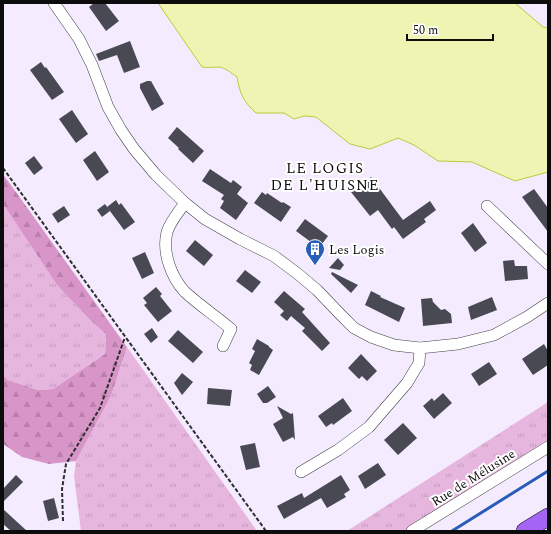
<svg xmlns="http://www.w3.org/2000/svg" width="551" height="534" font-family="Spectral,serif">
<defs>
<pattern id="grass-tufts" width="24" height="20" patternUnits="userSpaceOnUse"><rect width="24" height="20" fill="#e7b6df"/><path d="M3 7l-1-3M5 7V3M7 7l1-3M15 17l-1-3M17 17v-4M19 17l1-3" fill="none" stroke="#c59bbe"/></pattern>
<pattern id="forest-firs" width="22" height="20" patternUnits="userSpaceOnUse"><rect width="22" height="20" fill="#d896c8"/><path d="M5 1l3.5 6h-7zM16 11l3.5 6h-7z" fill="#b880ab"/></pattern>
</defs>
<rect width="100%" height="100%" fill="#f5ebfe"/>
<g fill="url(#grass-tufts)">
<path d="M3,204L57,285L90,320L106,333L105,354L53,389L38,390L8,380L3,375Z"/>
<path d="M127,347L257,531H81L74,476L76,461L111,396Z"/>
<path d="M548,402V440L404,531H347Z"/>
</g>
<path fill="url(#forest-firs)" d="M3,174L127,347L111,396L76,461L49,464L22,457L3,444V375L8,380L38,390L53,389L105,354L106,334L90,320L57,285L3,204Z"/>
<path fill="#f0f4b2" stroke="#bec93b" d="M158,3H515L543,27L548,28V172L515,181L472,162L438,161L414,145L398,138L370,149L350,144L316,117L304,116L294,119L284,113H256C243,101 240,94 237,77C231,73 226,68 219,67C213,67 208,68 202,67Z"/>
<g fill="#494954">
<path d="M94,3H105L119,21L106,31L89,7Z"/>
<path d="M130,41L140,67L124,73L117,55L99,61L96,54Z"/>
<path d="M41,62L45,68L46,67L64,92L52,100L30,70Z"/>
<path d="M147,81H151L164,104L152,111L140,88V84Z"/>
<path d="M72,110L88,134L76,143L59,119Z"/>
<path d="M177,127L204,151L193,163L178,149L179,148L168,138Z"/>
<path d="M95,151L109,172L97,181L83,160Z"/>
<path d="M34,156L43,168L34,175L25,163Z"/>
<path d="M210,169L231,183L233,180L242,187L237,194L248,203L236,220L220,208L224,201L221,199L224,195L202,181Z"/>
<path d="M371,177L403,220L430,201L436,210L424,219L426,222L403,239L394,227L392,229L378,210L370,216L351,192Z"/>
<path d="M534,189L548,208V232L522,197Z"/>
<path d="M262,192L266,195L267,193L282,203L283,202L291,207L281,222L254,203Z"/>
<path d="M116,200L119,205L121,203L135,222L124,230L107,207Z"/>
<path d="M105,204L110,211L102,217L97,210Z"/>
<path d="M64,206L70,215L58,223L52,214Z"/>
<path d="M305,219L328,236L319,248L296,231Z"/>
<path d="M473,223L487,243L475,252L461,233Z"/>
<path d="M195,240L213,255L204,266L186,251Z"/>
<path d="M145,252L154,273L142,279L132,258Z"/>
<path d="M338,258L344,265L340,270L329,268Z"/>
<path d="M514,260L515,266H527L528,279L505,281L503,261Z"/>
<path d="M245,270L261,282L252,293L236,281Z"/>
<path d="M332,272L358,285L351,293L331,274Z"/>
<path d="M156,287L162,294L160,296L172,311L158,322L144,305L147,303L143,298Z"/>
<path d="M284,291L305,309L302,312L330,343L322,351L302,331L305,328L291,316L287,321L280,315L284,311L274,302Z"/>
<path d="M371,291L381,296L380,297L405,308L399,322L365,305Z"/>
<path d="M492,297L497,310L471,320L468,307Z"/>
<path d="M432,298L433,302L441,310L445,309L451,314L452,323L423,326L421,299Z"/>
<path d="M152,328L158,337L151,343L144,334Z"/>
<path d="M178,330L203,352L193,363L168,341Z"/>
<path d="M257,339L269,346V347L273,350L259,375L250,370L252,365L249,363L255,351L252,349Z"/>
<path d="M544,344L548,351V365L533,375L522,359Z"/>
<path d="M361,354L377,371L367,381L362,376L359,379L348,368Z"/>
<path d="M489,362L497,374L479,386L471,374Z"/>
<path d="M182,373L193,382L182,395L174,383Z"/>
<path d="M268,386L276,397L267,403H263L257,394Z"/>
<path d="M208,388L232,390L230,406L207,404Z"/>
<path d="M443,393L452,403L434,419L423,406L432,398L434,401Z"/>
<path d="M343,398L352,411L333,425L332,423L326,427L318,416Z"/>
<path d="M277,406L291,414L293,413L295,440L293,437L283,442L273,424L283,418Z"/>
<path d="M403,423L417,438L398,455L384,440Z"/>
<path d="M255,443L260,467L246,470L240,446Z"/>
<path d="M378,463L386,475L365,489L358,476Z"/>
<path d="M16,475L23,482L3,502V489Z"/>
<path d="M341,475L350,490L344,494L346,497L327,508L321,498L284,519L277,506L302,493L304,498Z"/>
<path d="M54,498L59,518L48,521L43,501Z"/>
<path d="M3,509L27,531H11L3,524Z"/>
</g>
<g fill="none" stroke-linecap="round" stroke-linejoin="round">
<g stroke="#3f3f3f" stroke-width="12">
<g id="minor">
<path d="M54,3L79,39L92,65L108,107L121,130L134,149L156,175L185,203L205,219L240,239L274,256L298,274L317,290L341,315L354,328L371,337L394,345L420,348L458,344L494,335L527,317L548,303"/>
<path d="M185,203C179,211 170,222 167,232C162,252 171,277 185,292C199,305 216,316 231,329L223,346"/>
<path d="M487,206L548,264"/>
<path d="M301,472L338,450L369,427L407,383L419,363L420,348"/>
<path d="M412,531L548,447"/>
</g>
</g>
<g stroke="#1d1d1d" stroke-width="18">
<path id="primary" d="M525,531L548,517"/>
</g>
<g stroke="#2e2e2e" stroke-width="2" stroke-dasharray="4 2" stroke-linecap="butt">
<path d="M3,168L266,531"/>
<path d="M63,521L62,489L66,464L100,408L125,337"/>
</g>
<use href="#minor" stroke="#fff" stroke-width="11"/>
<use href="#primary" stroke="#a465f5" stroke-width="17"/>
<path stroke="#285db8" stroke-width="3" d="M452,531L548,471"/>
</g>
<defs>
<g id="building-pin" transform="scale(1)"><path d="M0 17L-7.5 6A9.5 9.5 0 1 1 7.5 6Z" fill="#285db8" stroke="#fff"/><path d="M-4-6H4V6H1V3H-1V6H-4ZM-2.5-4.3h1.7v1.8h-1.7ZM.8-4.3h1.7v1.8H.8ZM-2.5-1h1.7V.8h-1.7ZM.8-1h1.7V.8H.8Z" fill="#fff"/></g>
</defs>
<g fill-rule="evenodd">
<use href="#building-pin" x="315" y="249"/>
</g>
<g text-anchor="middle" stroke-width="4" stroke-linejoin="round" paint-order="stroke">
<g font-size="13" fill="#0c0c0c" stroke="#fff" text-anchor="start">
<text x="329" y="254">Les Logis</text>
</g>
<g font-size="13" fill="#0c0c0c" stroke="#fff">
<text transform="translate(473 477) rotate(-32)" y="5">Rue de Mélusine</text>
</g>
<g font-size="15" letter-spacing="1" fill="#0c0c0c" stroke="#fff">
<text x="325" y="173">LE LOGIS<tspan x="325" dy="17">DE L'HUISNE</tspan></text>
</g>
</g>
<rect width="551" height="534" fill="none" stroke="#0c0c0c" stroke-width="8"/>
<path d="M407 34v6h86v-6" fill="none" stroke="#0c0c0c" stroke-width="2"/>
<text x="413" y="34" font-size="12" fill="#0c0c0c" stroke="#ffffff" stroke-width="3" paint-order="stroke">50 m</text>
</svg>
